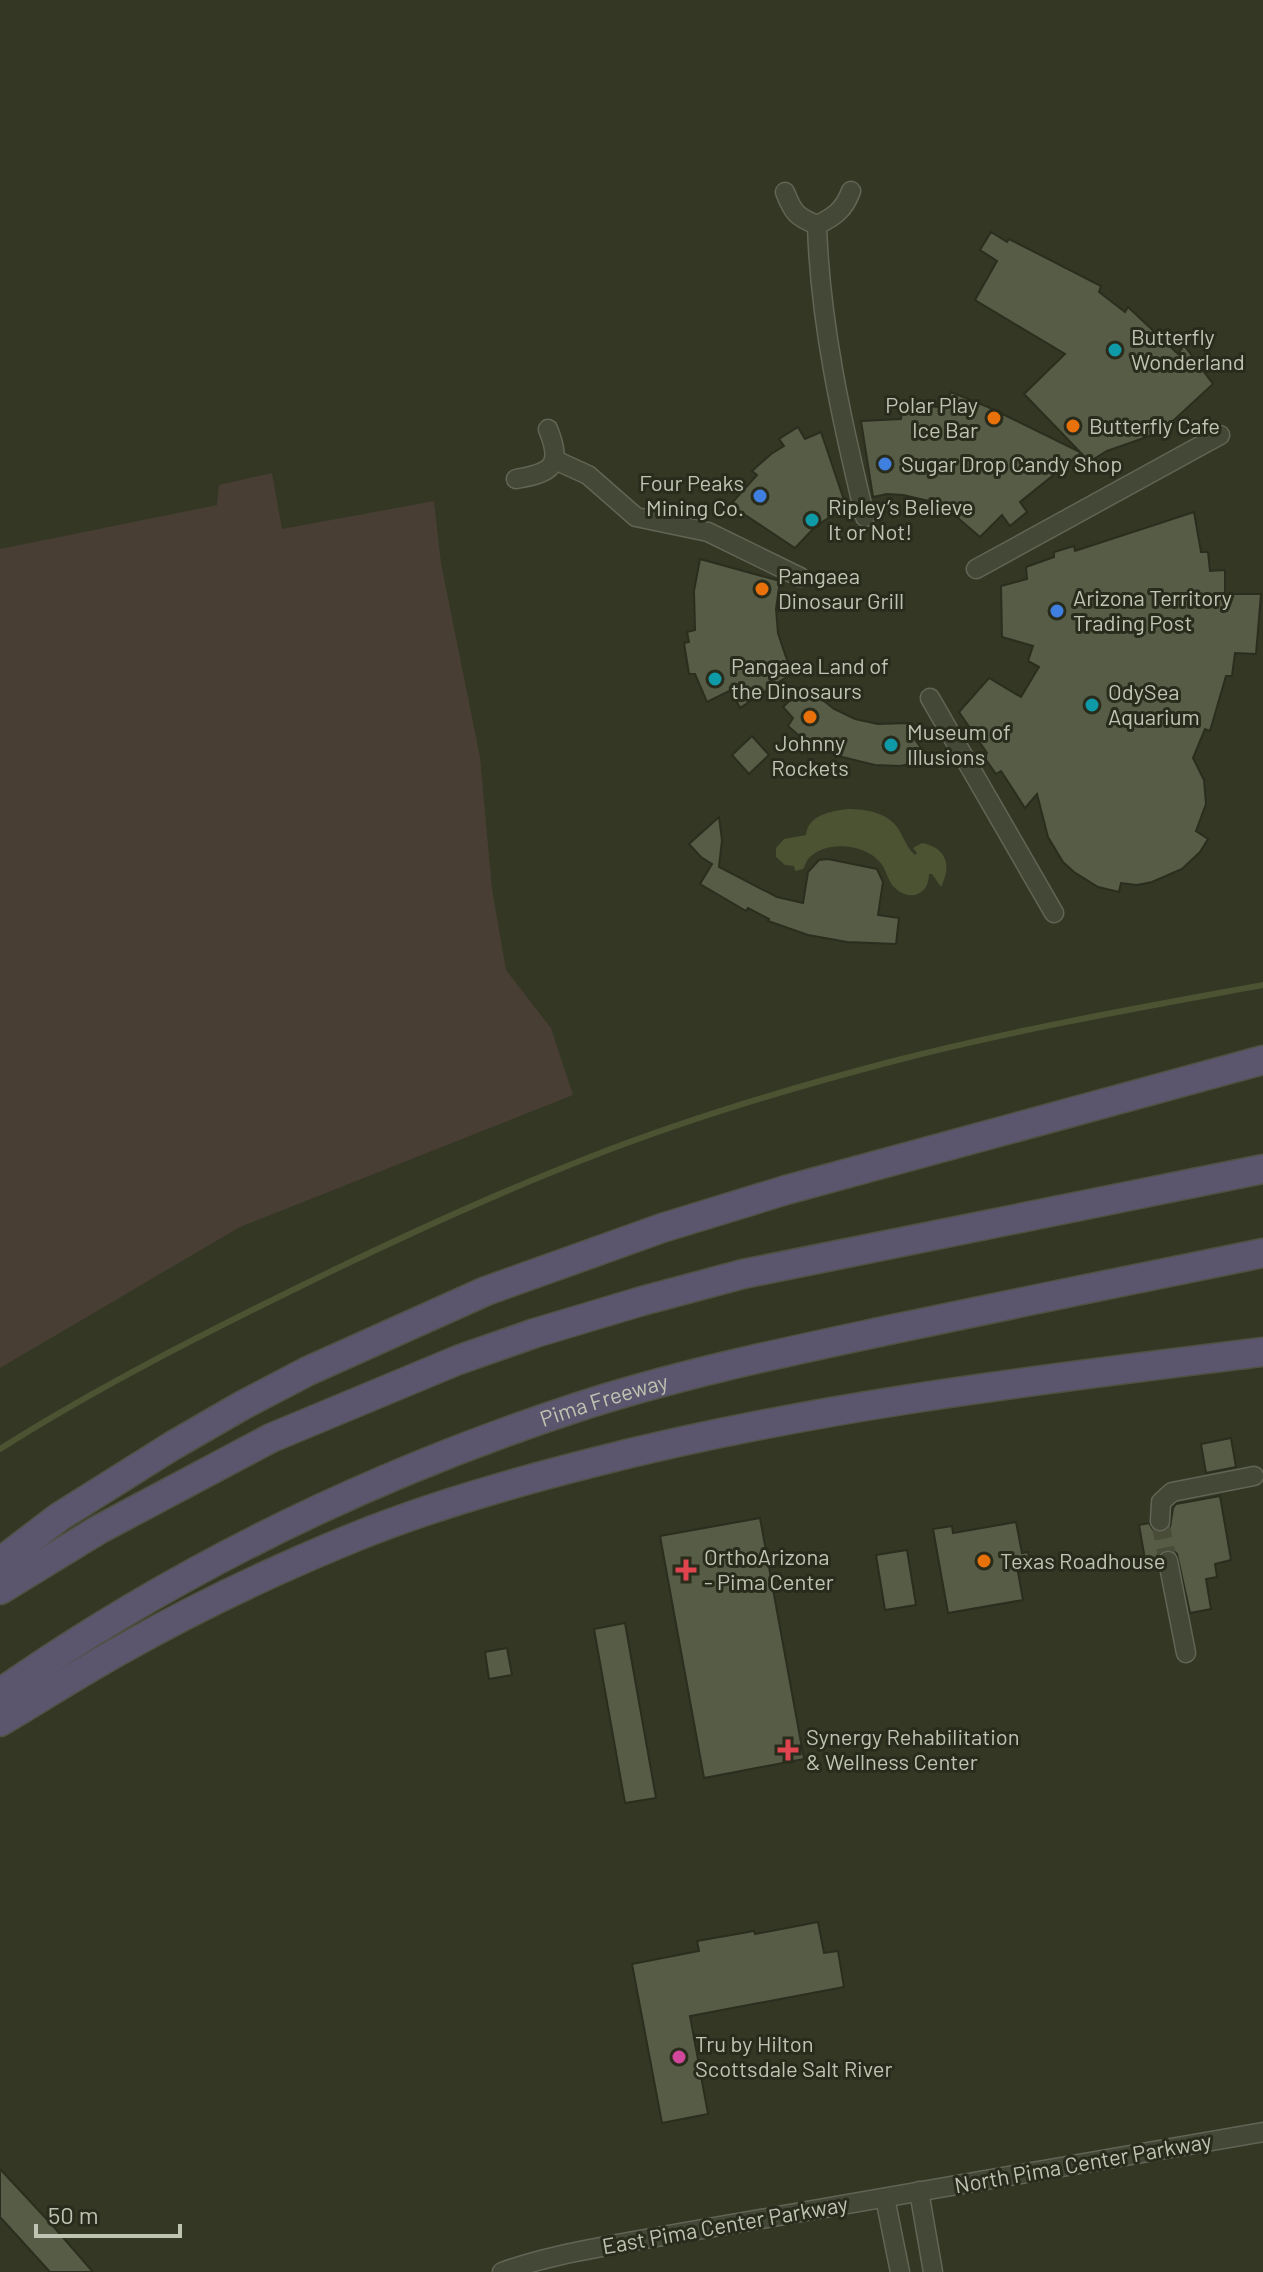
<svg xmlns="http://www.w3.org/2000/svg" width="1263" height="2272" font-family="Barlow,sans-serif">
<rect width="100%" height="100%" fill="#333724"/>
<path fill="#483e34" d="M272,473L282,529L434,501L441,563L480,757L492,889L506,970L551,1028L573,1095L240,1227L0,1368V549L217,505L219,485Z"/>
<path fill="#4c5332" d="M848,809C865,809 886,812 897,827C904,837 906,847 915,855L917,853L913,848L922,843C947,848 952,866 941,887L932,874H929C929,895 910,902 895,888C887,881 887,869 879,861C864,844 826,840 809,858C806,861 805,866 803,869L795,871L794,866L785,865L776,857V848L784,839L806,835C808,815 831,811 848,809Z"/>
<g fill="none" stroke-linecap="round" stroke-linejoin="round">
<path stroke="#4c5332" stroke-width="6" d="M0,1449C98,1387 201,1335 305,1284C397,1239 490,1196 585,1159C684,1120 787,1089 890,1062C1013,1030 1138,1008 1263,985"/>
</g>
<g fill="#565c45" stroke="#2b2e1e" stroke-width="2">
<path d="M991,232L1007,242L1009,239L1101,286L1099,292L1125,312L1128,307L1178,354L1184,345L1213,384L1161,432L1107,451L1089,462L1081,453L1020,502L1027,512L1010,526L1002,515L980,537L951,512L929,501L903,495L887,494L873,497L861,421L901,419L903,406L945,407L951,392L988,407L1080,452L1024,394L1065,354L975,300L997,261L980,250Z"/>
<path d="M798,427L805,439L821,432L846,506L815,527L795,548L730,505L757,475L752,471L771,454L784,446L779,439Z"/>
<path d="M1194,512L1201,552H1208L1210,571L1225,570V594H1261L1256,654L1235,653L1232,676H1226L1210,731L1205,729L1193,758L1204,780L1206,804L1196,831L1208,839L1200,852L1182,869L1152,882L1137,885L1121,883L1119,892L1098,887L1074,872L1063,862L1048,837L1037,794L1025,808L1001,771L996,774L984,757L987,753L959,712L989,678L1021,697L1039,667L1028,661L1033,646L1002,637L1001,586L1027,579L1026,567L1054,557V552L1074,546L1075,551Z"/>
<path d="M700,559L780,581L776,609L778,633L786,657L794,672L740,708L731,690L707,702L695,674H689L684,643L689,642L687,632L695,630L694,591Z"/>
<path d="M805,686L834,709L855,719L878,724L908,723V730L930,760L900,766L875,765L838,756L804,740L788,726L793,718L783,707Z"/>
<path d="M752,736L769,755L749,774L732,755Z"/>
<path d="M719,817L722,840L719,867L777,897L803,903L808,872L819,860L828,859L877,869L883,882L878,915L899,918L896,944L847,942L808,935L768,921L769,919L748,908L746,911L700,884L712,864L701,857L689,844Z"/>
<path d="M1231,1438L1236,1467L1206,1473L1201,1444Z"/>
<path d="M1220,1496L1231,1560L1215,1564L1217,1577L1206,1579L1211,1609L1190,1613L1177,1554L1173,1550L1165,1549L1157,1556L1156,1563L1146,1565L1139,1525L1149,1523L1154,1531L1165,1532L1170,1527L1173,1508L1176,1504Z"/>
<path d="M760,1518L804,1759L704,1778L660,1536Z"/>
<path d="M1016,1522L1022,1553L1028,1552L1031,1570L1018,1572L1023,1600L948,1613L933,1529L952,1526L953,1533Z"/>
<path d="M907,1550L916,1605L885,1610L876,1555Z"/>
<path d="M625,1623L656,1798L625,1803L594,1629Z"/>
<path d="M507,1648L512,1675L489,1679L485,1652Z"/>
<path d="M818,1922L824,1953L838,1951L844,1987L690,2016L708,2114L662,2123L632,1964L699,1951L697,1941L754,1931L755,1934Z"/>
<path d="M0,2169L53,2226L93,2272H50L0,2217Z"/>
</g>
<g fill="none" stroke-linecap="round" stroke-linejoin="round">
<path stroke="#484c39" stroke-width="18" stroke-dasharray="18 9" stroke-linecap="butt" d="M1160,1521L1168,1561"/>
<g stroke="#626555" stroke-width="21">
<g id="minor">
<path d="M851,191C844,210 834,217 817,225C820,324 842,422 865,517"/>
<path d="M785,192C793,213 797,217 817,225"/>
<path d="M555,460L588,475L636,517L708,532L800,577"/>
<path d="M516,479C552,473 563,466 548,429"/>
<path d="M976,569L1220,435"/>
<path d="M930,698L1054,913"/>
<path d="M1160,1521L1161,1502L1172,1492L1254,1476"/>
<path d="M1168,1561L1186,1653"/>
<path d="M919,2191L933,2272"/>
<path d="M885,2198L900,2272"/>
<path d="M502,2272C543,2257 585,2250 628,2242L1263,2132"/>
</g>
</g>
<g stroke="#4f5242" stroke-width="31">
<g id="highway">
<path d="M0,1562L59,1517L172,1446L243,1405L308,1371L486,1291L662,1228L786,1190L1263,1060"/>
<path d="M0,1590L98,1530L271,1438L458,1360L535,1333L642,1301L743,1274L1263,1169"/>
<path id="s1" d="M0,1693C176,1570 372,1475 575,1408C676,1375 781,1353 884,1331C1010,1304 1137,1279 1263,1253"/>
<path d="M0,1722C42,1697 84,1670 126,1647C200,1605 277,1569 355,1537C431,1506 512,1483 591,1463C812,1406 1037,1380 1263,1352"/>
</g>
</g>
<use href="#minor" stroke="#444837" stroke-width="18"/>
<use href="#highway" stroke="#5b556d" stroke-width="28"/>
</g>
<g fill="#0f9aa8" stroke="#292c1c" stroke-width="3">
<circle cx="1115" cy="350" r="8"/>
<circle cx="812" cy="520" r="8"/>
<circle cx="715" cy="679" r="8"/>
<circle cx="1092" cy="705" r="8"/>
<circle cx="891" cy="745" r="8"/>
</g>
<g fill="#e8710a" stroke="#292c1c" stroke-width="3">
<circle cx="994" cy="418" r="8"/>
<circle cx="1073" cy="426" r="8"/>
<circle cx="762" cy="589" r="8"/>
<circle cx="810" cy="717" r="8"/>
<circle cx="984" cy="1561" r="8"/>
</g>
<g fill="#3f7fe0" stroke="#292c1c" stroke-width="3">
<circle cx="885" cy="464" r="8"/>
<circle cx="760" cy="496" r="8"/>
<circle cx="1057" cy="611" r="8"/>
</g>
<g fill="#e0444e" stroke="#292c1c" stroke-width="3">
<path d="M682 1558h8v8h8v8h-8v8h-8v-8h-8v-8h8z"/>
<path d="M784 1738h8v8h8v8h-8v8h-8v-8h-8v-8h8z"/>
</g>
<circle fill="#d1479c" stroke="#292c1c" stroke-width="3" cx="679" cy="2057" r="8"/>
<g text-anchor="middle" stroke-width="6" stroke-linejoin="round" paint-order="stroke">
<g font-size="22" fill="#bfc4b2" stroke="#292c1c" text-anchor="start">
<text x="1131" y="345">Butterfly<tspan x="1131" dy="25">Wonderland</tspan></text>
<text x="978" y="413" text-anchor="end">Polar Play<tspan x="978" dy="25">Ice Bar</tspan></text>
<text x="1089" y="434">Butterfly Cafe</text>
<text x="901" y="472">Sugar Drop Candy Shop</text>
<text x="744" y="491" text-anchor="end">Four Peaks<tspan x="744" dy="25">Mining Co.</tspan></text>
<text x="828" y="515">Ripley’s Believe<tspan x="828" dy="25">It or Not!</tspan></text>
<text x="778" y="584">Pangaea<tspan x="778" dy="25">Dinosaur Grill</tspan></text>
<text x="1073" y="606">Arizona Territory<tspan x="1073" dy="25">Trading Post</tspan></text>
<text x="731" y="674">Pangaea Land of<tspan x="731" dy="25">the Dinosaurs</tspan></text>
<text x="1108" y="700">OdySea<tspan x="1108" dy="25">Aquarium</tspan></text>
<text x="907" y="740">Museum of<tspan x="907" dy="25">Illusions</tspan></text>
<text x="810" y="751" text-anchor="middle">Johnny<tspan x="810" dy="25">Rockets</tspan></text>
<text x="704" y="1565">OrthoArizona<tspan x="704" dy="25">- Pima Center</tspan></text>
<text x="1000" y="1569">Texas Roadhouse</text>
<text x="806" y="1745">Synergy Rehabilitation<tspan x="806" dy="25">&amp; Wellness Center</tspan></text>
<text x="695" y="2052">Tru by Hilton<tspan x="695" dy="25">Scottsdale Salt River</tspan></text>
</g>
<g font-size="22" fill="#bfc4b2" stroke="#292c1c">
<text dy="8" stroke="none"><textPath href="#s1" startOffset="674">Pima Freeway</textPath></text>
<text transform="translate(1083 2163) rotate(-10)" y="8">North Pima Center Parkway</text>
<text transform="translate(725 2225) rotate(-10)" y="8">East Pima Center Parkway</text>
</g>
</g>
<path d="M36 2224v12h144v-12" fill="none" stroke="#bfc4b2" stroke-width="4"/>
<text x="48" y="2224" font-size="24" fill="#bfc4b2" stroke="#292c1c" stroke-width="6" paint-order="stroke">50 m</text>
</svg>
